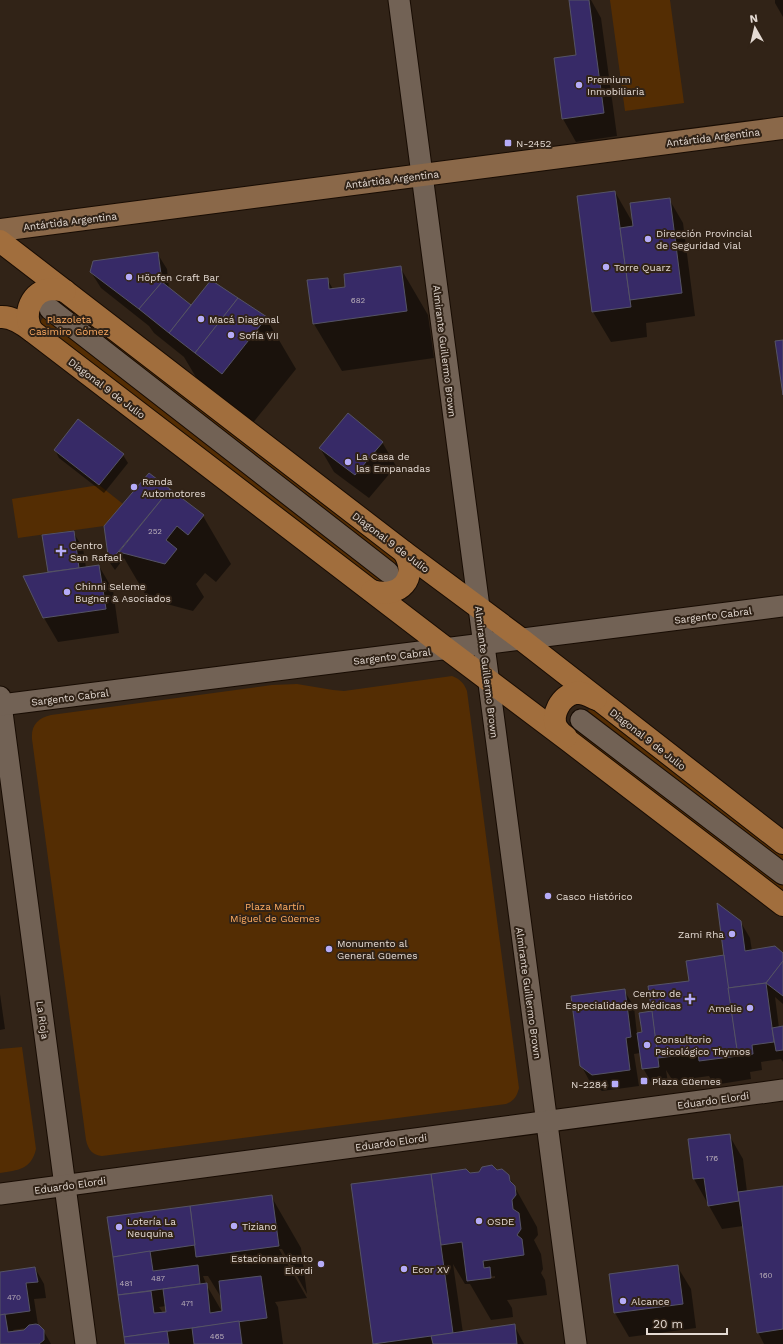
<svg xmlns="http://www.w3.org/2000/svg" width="783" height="1344" font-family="'Work Sans',sans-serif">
<rect width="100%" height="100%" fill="#312317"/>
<g fill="#542d03">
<path d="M610,0H670L684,103L625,111Z"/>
<path d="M61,296L399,559L378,584L39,323Z"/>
<path d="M99,485L123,504L104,526L18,538L12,499Z"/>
<path d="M452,676C460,679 464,683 467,691L519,1088C517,1096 514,1101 506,1104L102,1156C93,1155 88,1150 86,1140L32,739C31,725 38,718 51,715L272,685L297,684L333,690L344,691Z"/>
<path d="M591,707L783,854V895L571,733Z"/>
<path d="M22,1047L36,1149C31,1170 18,1170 0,1173V1049Z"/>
</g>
<g fill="#0007" fill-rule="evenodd">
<path d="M570,0H591L601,18L617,136L576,142L563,119L578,56Z"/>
<path d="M775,0H783V17L775,3Z"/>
<path d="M615,192L634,225L669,199L683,223L695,316L646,323L647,337L611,342L593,312L578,197Z"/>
<path d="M157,253L167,269L169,289L191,307L211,281L266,318L296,369L252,424L200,384L184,357L154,333L149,326L101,288L91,272Z"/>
<path d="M400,267L428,315L434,358L342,371L314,324L308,281L327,279L333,289L346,288Z"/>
<path d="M78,421L123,455L128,463L104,493L59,458L55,450Z"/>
<path d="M382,442L396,466L369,498L334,472L320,448Z"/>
<path d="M149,475L203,516L231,564L216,582L205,573L196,584L204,597L193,611L148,599L124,558L115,570L110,563L105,527Z"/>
<path d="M73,532L83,548L86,568L99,566L113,590L119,633L58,642L44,618L49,573L43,536Z"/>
<path d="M740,921L750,938L752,951L783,954V1004L775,997L779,1028L783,1027V1062L781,1059L761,1062L762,1070L750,1072L751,1079L714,1085L709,1076L673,1081L666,1070L668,1083L652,1084L643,1068L640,1053L634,1054L639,1086L602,1091L590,1082L581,1065L624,990L634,1007L637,1034L643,1033L653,1012L723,956Z"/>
<path d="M0,994L5,1029L0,1030Z"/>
<path d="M729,1135L743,1159L747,1192L783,1187V1344H764L758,1332L743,1226L722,1229L694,1179Z"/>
<path d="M497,1171L508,1175L537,1227L538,1235L534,1240L541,1254L543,1269L541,1273L545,1280L547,1295L507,1300L512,1308L513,1317L491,1320L470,1284H465L453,1264L463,1333L514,1325L524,1344H374L352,1185L432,1175L470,1174ZM495,1276V1278L482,1280V1278Z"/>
<path d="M271,1196L301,1248L307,1294L282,1249H279L307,1298L275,1302L278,1307L283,1344H126L108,1218ZM203,1276H208L222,1299L224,1315L207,1286ZM166,1306L167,1313H163L159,1307Z"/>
<path d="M677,1266L691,1289L696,1328L629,1337L615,1313L610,1275Z"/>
<path d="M35,1268L44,1284L46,1298L34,1299L38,1325L43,1330L51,1344H0V1273ZM26,1328L25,1331L14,1332L13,1330Z"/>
</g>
<g fill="#372a67" stroke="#555365">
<path d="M569,0H589L604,113L562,119L554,58L576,55Z"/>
<path d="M615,191L631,307L592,312L577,196Z"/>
<path d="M670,198L682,293L630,300L620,228L633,226L630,203Z"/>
<path d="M158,252L162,282L139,309L90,272L93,261Z"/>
<path d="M401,266L407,311L313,324L307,280L328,278L329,289L345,287L344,274Z"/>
<path d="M211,280L238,298L195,353L169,333Z"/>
<path d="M162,282L191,305L169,333L139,309Z"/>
<path d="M238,298L267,317L222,374L195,353Z"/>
<path d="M783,340V395L775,341Z"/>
<path d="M348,413L383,442L355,475L319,448Z"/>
<path d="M78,419L124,454L99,485L54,450Z"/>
<path d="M149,473L170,489L109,563L104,526Z"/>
<path d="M170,489L204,515L188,535L177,526L166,540L177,549L165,564L119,552Z"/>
<path d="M74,531L79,568L48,572L42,535Z"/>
<path d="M99,565L106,609L43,618L23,576Z"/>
<path d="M717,903L741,921L745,951L775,946L783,953V961L766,983L728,988Z"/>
<path d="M724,955L738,1056L699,1061L698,1053L658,1058L648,986L689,981L686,961Z"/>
<path d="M783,961V996L766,983Z"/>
<path d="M766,983L774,1042L752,1045L753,1054L738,1056L728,988Z"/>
<path d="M625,989L631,1037L626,1038L630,1070L592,1075L580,1066L571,996Z"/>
<path d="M652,1011L659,1067L642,1069L637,1033L642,1032L639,1013Z"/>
<path d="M783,1026V1050L776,1051L772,1028Z"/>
<path d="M730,1134L739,1201L708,1206L704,1178L693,1179L688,1139Z"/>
<path d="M492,1165L497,1170L502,1169L509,1175L510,1181L515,1186L516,1195L512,1200L513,1209L519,1213L521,1229L517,1235L522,1239L524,1255L483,1261L484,1268L490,1267L491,1278L467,1281L462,1242L441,1245L431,1174L466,1169L470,1173L479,1172L482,1167Z"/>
<path d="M431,1174L453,1333L373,1344L351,1184Z"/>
<path d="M783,1186V1329L757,1333L738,1192Z"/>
<path d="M272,1195L279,1246L196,1257L190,1206Z"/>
<path d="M190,1206L195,1245L113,1257L107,1217Z"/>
<path d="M150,1251L153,1271L198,1265L200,1284L118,1295L113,1257Z"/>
<path d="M678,1265L683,1304L614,1313L609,1274Z"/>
<path d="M35,1267L38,1282L26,1283L30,1311L0,1315V1272Z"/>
<path d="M261,1276L267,1318L124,1337L118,1295L151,1291L154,1313L166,1312L163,1289L207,1283L210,1313L222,1311L219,1281Z"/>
<path d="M5,1314L8,1332L24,1330L29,1325L36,1324L39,1325L44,1330V1340L39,1344H0V1315Z"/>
<path d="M239,1321L242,1344H194L192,1328Z"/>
<path d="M515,1324L517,1344H433L431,1336Z"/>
<path d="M167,1331L169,1344H125L124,1337Z"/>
</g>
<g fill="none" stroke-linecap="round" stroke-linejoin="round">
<g stroke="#180c03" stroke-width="23">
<g id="street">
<path d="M399,0L576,1344"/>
<path d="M50,309L388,572"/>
<path d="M0,697L86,1344"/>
<path d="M0,705L783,606"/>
<path d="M581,720L783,874"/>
<path d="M0,1194L783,1090"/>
</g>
</g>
<g stroke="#180c03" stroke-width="24">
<path id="secondary" d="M0,230L783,128"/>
</g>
<g stroke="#180c03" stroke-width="24">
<g id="primary">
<path d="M0,241L404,552L521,639L783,843"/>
<path d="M0,317C12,316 23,324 32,331L447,649L569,741L783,905"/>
<path d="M32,331C22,314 31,290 52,289C57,289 61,290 65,291"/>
<path d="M372,591C400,599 419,578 404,552"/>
<path d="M566,737C563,735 559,731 557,728C550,715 561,696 575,693C583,692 589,696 596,699"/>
</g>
</g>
<use href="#street" stroke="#726255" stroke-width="21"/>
<use href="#secondary" stroke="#8a6849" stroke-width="22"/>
<use href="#primary" stroke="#a16e3d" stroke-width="22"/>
</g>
<g fill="#b6acf8" stroke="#312317" stroke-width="1.5">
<circle cx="579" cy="85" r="4"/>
<rect x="504" y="139" width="8" height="8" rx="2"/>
<circle cx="648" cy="239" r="4"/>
<circle cx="606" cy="267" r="4"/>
<circle cx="129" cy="277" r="4"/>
<circle cx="201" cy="319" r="4"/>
<circle cx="231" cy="335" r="4"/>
<circle cx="348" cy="462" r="4"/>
<circle cx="134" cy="487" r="4"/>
<path d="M59 545h4v4h4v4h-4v4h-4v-4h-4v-4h4z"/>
<circle cx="67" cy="592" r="4"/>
<circle cx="548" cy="896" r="4"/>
<circle cx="732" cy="934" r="4"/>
<circle cx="329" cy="949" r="4"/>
<path d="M688 993h4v4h4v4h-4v4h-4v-4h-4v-4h4z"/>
<circle cx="750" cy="1008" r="4"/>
<circle cx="647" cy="1045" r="4"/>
<rect x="640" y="1077" width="8" height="8" rx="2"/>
<rect x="611" y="1080" width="8" height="8" rx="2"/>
<circle cx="479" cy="1221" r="4"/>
<circle cx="234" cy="1226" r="4"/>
<circle cx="119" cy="1227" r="4"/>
<circle cx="321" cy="1264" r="4"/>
<circle cx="404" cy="1269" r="4"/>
<circle cx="623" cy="1301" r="4"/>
</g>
<g text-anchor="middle" stroke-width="4" stroke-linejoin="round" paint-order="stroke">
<g font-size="8" fill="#b9aeb8">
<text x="358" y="303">682</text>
<text x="155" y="534">252</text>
<text x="712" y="1161">176</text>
<text x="766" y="1278">160</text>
<text x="158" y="1281">487</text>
<text x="126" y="1286">481</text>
<text x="14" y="1300">470</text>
<text x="187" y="1306">471</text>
<text x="217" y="1339">465</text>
</g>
<g font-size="10" fill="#e4dad3" stroke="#312317" text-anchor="start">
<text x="587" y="83">Premium<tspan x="587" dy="12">Inmobiliaria</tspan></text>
<text x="516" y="147">N-2452</text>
<text x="656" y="237">Dirección Provincial<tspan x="656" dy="12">de Seguridad Vial</tspan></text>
<text x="614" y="271">Torre Quarz</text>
<text x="137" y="281">Höpfen Craft Bar</text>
<text x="209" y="323">Macá Diagonal</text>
<text x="239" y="339">Sofía VII</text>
<text x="356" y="460">La Casa de<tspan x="356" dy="12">las Empanadas</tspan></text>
<text x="142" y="485">Renda<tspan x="142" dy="12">Automotores</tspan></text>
<text x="70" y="549">Centro<tspan x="70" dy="12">San Rafael</tspan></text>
<text x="75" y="590">Chinni Seleme<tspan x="75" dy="12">Bugner &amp; Asociados</tspan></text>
<text x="556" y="900">Casco Histórico</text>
<text x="724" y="938" text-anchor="end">Zami Rha</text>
<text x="337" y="947">Monumento al<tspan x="337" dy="12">General Güemes</tspan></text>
<text x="681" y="997" text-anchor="end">Centro de<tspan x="681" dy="12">Especialidades Médicas</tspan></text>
<text x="742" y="1012" text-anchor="end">Amelie</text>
<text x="655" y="1043">Consultorio<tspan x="655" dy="12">Psicológico Thymos</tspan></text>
<text x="652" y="1085">Plaza Güemes</text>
<text x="607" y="1088" text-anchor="end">N-2284</text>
<text x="127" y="1225">Lotería La<tspan x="127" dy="12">Neuquina</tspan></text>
<text x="487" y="1225">OSDE</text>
<text x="242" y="1230">Tiziano</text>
<text x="313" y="1262" text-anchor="end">Estacionamiento<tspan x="313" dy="12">Elordi</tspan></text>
<text x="412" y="1273">Ecor XV</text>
<text x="631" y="1305">Alcance</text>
</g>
<g font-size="10" fill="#e4dad3" stroke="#312317">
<text transform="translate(713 137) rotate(-7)" y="4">Antártida Argentina</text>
<text transform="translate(392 179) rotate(-7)" y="4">Antártida Argentina</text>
<text transform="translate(70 221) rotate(-7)" y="4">Antártida Argentina</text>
<text transform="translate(445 351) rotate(83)" y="4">Almirante Guillermo Brown</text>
<text transform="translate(107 388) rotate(37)" y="4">Diagonal 9 de Julio</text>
<text transform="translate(391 542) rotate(37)" y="4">Diagonal 9 de Julio</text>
<text transform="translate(713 615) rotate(-7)" y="4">Sargento Cabral</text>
<text transform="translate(392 656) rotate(-7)" y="4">Sargento Cabral</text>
<text transform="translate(487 672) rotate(83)" y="4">Almirante Guillermo Brown</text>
<text transform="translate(70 697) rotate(-7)" y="4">Sargento Cabral</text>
<text transform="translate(648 739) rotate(38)" y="4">Diagonal 9 de Julio</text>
<text transform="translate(529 993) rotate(82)" y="4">Almirante Guillermo Brown</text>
<text transform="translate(43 1020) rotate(82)" y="4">La Rioja</text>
<text transform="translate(713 1100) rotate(-8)" y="4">Eduardo Elordi</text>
<text transform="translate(391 1142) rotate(-8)" y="4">Eduardo Elordi</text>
<text transform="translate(70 1185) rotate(-8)" y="4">Eduardo Elordi</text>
</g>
<g font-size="10" fill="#ffad63" stroke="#312317">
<text x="69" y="323">Plazoleta<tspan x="69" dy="12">Casimiro Gómez</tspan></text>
<text x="275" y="910">Plaza Martín<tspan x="275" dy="12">Miguel de Güemes</tspan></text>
</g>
</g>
<g transform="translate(755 28) rotate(352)" stroke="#312317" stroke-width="3" paint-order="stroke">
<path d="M0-3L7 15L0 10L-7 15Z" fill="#e4dad3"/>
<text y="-6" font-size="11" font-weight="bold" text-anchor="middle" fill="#e4dad3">N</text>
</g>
<path d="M647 1328v6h80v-6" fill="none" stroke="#e4dad3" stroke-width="2"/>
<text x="653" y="1328" font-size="12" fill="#e4dad3" stroke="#312317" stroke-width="3" paint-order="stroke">20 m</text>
</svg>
